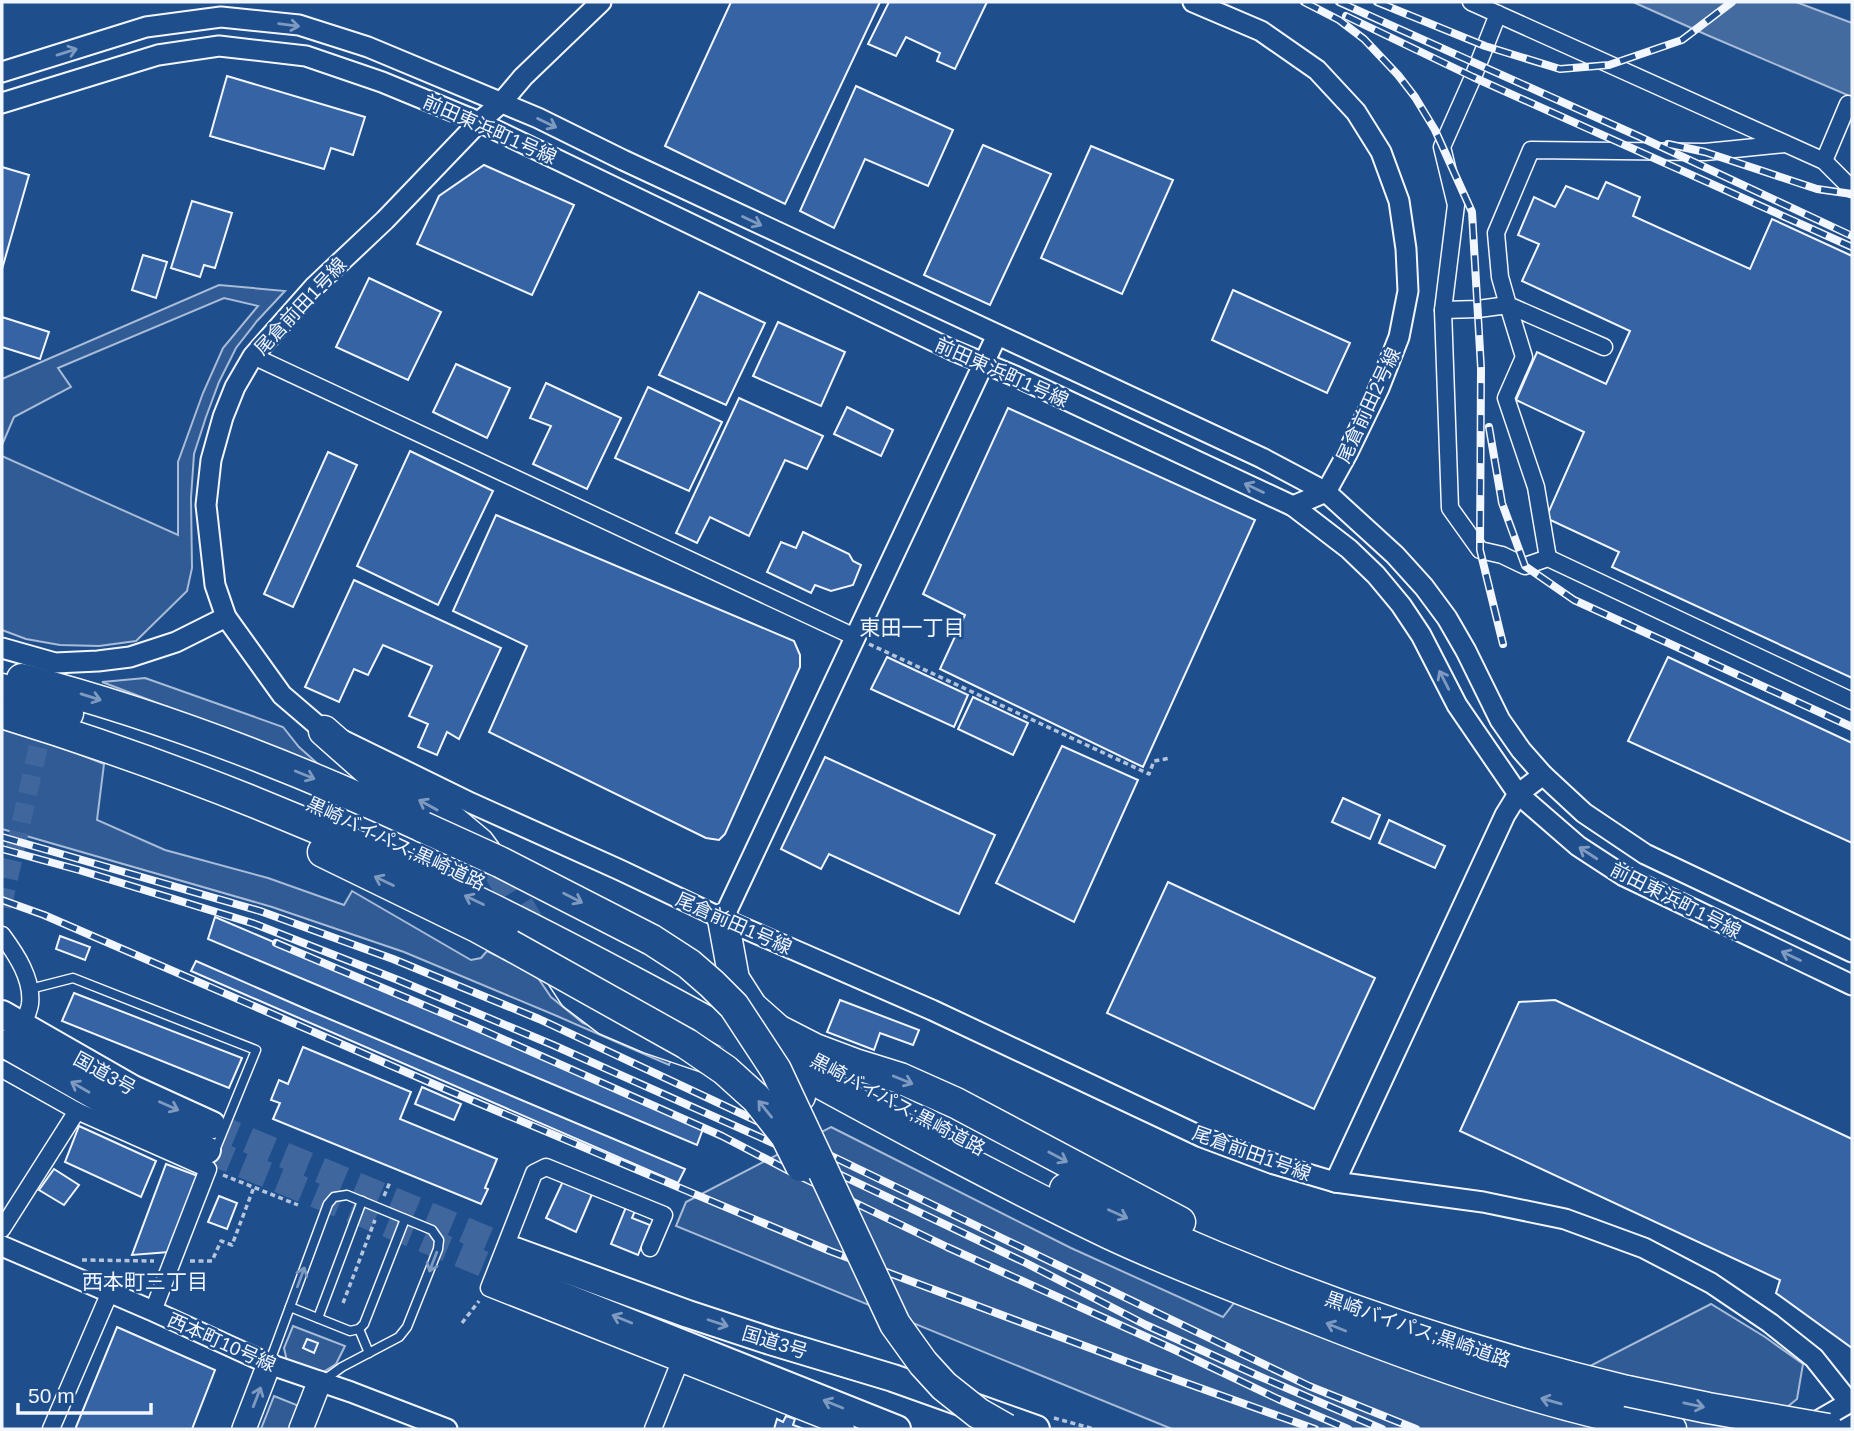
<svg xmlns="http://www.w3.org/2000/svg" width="1854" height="1431" font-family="Helvetica,'Noto Sans JP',sans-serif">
<rect width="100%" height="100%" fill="#1f4e8c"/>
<g fill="#305b95" stroke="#a8bbd7" stroke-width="2">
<path d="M219,285L285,291L257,321L236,348L219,382L206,417L194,454L191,498L192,568L187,591L136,641L99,646L60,645L26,639L2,630V456L178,535V462L203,393L223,348L258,306L224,298L58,368L71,387L14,417L2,445V379Z"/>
<path d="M145,678L283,727L299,747L318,764L102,682Z"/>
<path d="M2,727L53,744L104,764L97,820L165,850L268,878L344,905L352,891L471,960L481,958L487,951L536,975L551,997L583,1023L672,1056L669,1065L557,1016L404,952L272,907L2,829Z"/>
<path d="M831,1127L1071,1248L1223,1317L1238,1298L1514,1405L1711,1304L1765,1337L1803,1364L1797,1399L1760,1429H1172L676,1226L686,1202Z"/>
<path d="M293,1326L345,1346L336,1364L320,1374L287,1361L284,1348Z"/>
<path d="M274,1396L299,1406L290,1429H261Z"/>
</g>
<path fill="#446ba0" stroke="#a8bbd7" stroke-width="2" d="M1633,2H1796L1852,23V97L1707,35Z"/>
<g fill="#3563a3" stroke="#f2f6ff" stroke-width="2">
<path d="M731,2H880L785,204L665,146Z"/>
<path d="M889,2H987L955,69L937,61L940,53L906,37L896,56L868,44Z"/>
<path d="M227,76L365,117L353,155L331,148L324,169L210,136Z"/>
<path d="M856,86L953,130L928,186L865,159L834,228L800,211Z"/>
<path d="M983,145L1051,174L990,305L924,275Z"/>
<path d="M1091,146L1173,180L1122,294L1041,258Z"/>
<path d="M484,165L574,205L532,295L417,244L439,196Z"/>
<path d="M2,167L29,175L2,269Z"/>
<path d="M1606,182L1640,197L1633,216L1750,269L1772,219L1852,256V678L1612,567L1619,552L1546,518L1584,432L1516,400L1537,352L1606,384L1630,331L1522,281L1539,244L1518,235L1534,197L1555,207L1566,186L1598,199Z"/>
<path d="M192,201L232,213L215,268L204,265L200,277L171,268Z"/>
<path d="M143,255L167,262L156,298L132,290Z"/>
<path d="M369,278L441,312L408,380L336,347Z"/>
<path d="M1233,290L1350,343L1327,393L1212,340Z"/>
<path d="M699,292L765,323L726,405L659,375Z"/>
<path d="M2,317L49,332L40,359L2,347Z"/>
<path d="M778,322L845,352L821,406L753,376Z"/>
<path d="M456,364L510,388L487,438L433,412Z"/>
<path d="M546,383L621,418L587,489L533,464L551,426L530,418Z"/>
<path d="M648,387L722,422L689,491L615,458Z"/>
<path d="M739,398L823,436L807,469L785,460L749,536L710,517L697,543L676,533Z"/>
<path d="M847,407L893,430L881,456L834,434Z"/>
<path d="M1008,408L1255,520L1143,767L940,669L965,615L923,594Z"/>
<path d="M410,451L493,491L438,605L357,566Z"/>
<path d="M328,452L357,465L293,607L264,594Z"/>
<path d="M496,515L794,641L800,655V667L725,834L719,840L706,838L489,732L527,646L453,611Z"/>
<path d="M803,532L849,554L853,561L861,565L853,585L831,591L815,585L811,593L767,572L781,542L796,548Z"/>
<path d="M354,580L501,648L459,739L447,732L437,755L418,747L428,724L409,716L432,666L383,645L368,675L354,669L339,702L305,687Z"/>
<path d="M887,657L968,695L954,727L871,689Z"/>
<path d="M1668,657L1852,743V843L1628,741Z"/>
<path d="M973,697L1028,723L1013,755L958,729Z"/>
<path d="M1062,746L1138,780L1074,922L996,883Z"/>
<path d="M825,757L995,835L959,914L829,854L821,869L781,849Z"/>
<path d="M1343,798L1380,815L1370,839L1332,822Z"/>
<path d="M1389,820L1445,846L1435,868L1379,843Z"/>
<path d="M1168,882L1375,978L1314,1109L1107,1013Z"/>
<path d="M215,917L704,1126L697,1145L208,939Z"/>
<path d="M60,936L90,947L85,960L56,949Z"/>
<path d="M196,961L308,1010L685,1169L678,1183L191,971Z"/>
<path d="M74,993L242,1058L229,1088L62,1021Z"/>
<path d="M840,1000L919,1030L913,1045L880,1033L874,1050L827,1032Z"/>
<path d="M1555,1000L1852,1139V1348L1776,1293L1780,1280L1460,1131L1519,1002Z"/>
<path d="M303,1047L411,1092L400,1119L497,1159L485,1188L488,1189L481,1204L273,1119L280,1103L271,1100L279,1080L288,1084Z"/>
<path d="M422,1087L461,1104L454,1120L415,1104Z"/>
<path d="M79,1126L156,1161L141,1197L65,1162Z"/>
<path d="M166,1164L198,1176L169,1252L132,1255Z"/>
<path d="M54,1169L79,1185L64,1205L39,1190Z"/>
<path d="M564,1179L593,1192L576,1232L546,1218Z"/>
<path d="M219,1196L237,1203L227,1229L208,1222Z"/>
<path d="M626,1207L635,1211L632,1218L650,1225L638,1255L611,1244Z"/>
<path d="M117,1327L215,1370L192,1429H77L76,1427Z"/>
<path d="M307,1339L318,1343L314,1353L303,1348Z"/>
<path d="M786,1416L795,1419L793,1425L804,1429H774L777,1419L783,1422Z"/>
</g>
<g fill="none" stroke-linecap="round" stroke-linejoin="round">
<path stroke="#3f679d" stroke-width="19" stroke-dasharray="19 10" stroke-linecap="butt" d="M2,907L45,717"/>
<g stroke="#3f679d" stroke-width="26" stroke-dasharray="26 13" stroke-linecap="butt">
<path d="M212,1125L515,1251"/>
<path d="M207,1150L503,1272"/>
</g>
<path stroke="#3f679d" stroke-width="30" stroke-dasharray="30 15" stroke-linecap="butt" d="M496,867L539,940"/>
<g stroke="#f2f6ff" stroke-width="11">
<g id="service">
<path d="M30,989L73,978L256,1050L214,1153"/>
<path d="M290,1307L350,1331L359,1329L364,1324L405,1219"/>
<path d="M318,1318L362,1201"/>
<path d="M359,1329L369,1353"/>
<path d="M270,1361L328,1204L334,1197L347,1195L432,1230L439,1240L438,1249L407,1327L399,1337L342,1367L324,1380"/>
</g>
</g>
<g stroke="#f2f6ff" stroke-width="19">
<g id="minor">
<path d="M1471,2L1824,161L1852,189"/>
<path d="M1498,14L1473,77L1442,147L1456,205L1443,310L1450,508L1480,550L1502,555L1525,566L1548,558L1852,701"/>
<path d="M1824,161L1848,104"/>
<path d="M1443,310L1478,309L1508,305L1524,357L1506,398L1536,487L1548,558"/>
<path d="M1604,347L1508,305L1500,277L1496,233L1531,150L1705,152L1785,144"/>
<path d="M253,356L855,637"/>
<path d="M2,935C16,954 33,979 30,1004C29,1011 25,1019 23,1026"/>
<path d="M2,1069L77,1111L208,1169L153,1311"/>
<path d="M2,1229L77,1111"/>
<path d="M650,1248L664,1215L546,1167L534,1173L489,1288L846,1429"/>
<path d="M51,1429L110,1292"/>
<path d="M653,1429L679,1364"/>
</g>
</g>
<g stroke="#f2f6ff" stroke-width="23">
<g id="tertiary">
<path d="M601,2L523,77L501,103L479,122L385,220L314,287L253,356L235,387L223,417L211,460L206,505L215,585L226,617L282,695L324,731L471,803L620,870L723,919L932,1010L1202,1137L1274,1164L1335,1182L1483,1202L1565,1219L1644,1248L1711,1283L1770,1323L1814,1358L1849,1402"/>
<path d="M1193,2L1261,31L1317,70L1356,112L1381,152L1399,201L1406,249L1408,291L1399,337L1379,388L1347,454L1326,492L1293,506"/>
<path d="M2,72L146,27L221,17L299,25L368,47L538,118L623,160L1262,458L1326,492L1395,555L1424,587L1447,618L1466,651L1500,720L1521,750L1543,775L1584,813L1645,854L1852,952"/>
<path d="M2,103L158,55L219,46L306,56L382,82L479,122L952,350L1015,376L1293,506L1349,549L1376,575L1401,605L1421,635L1457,705L1518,794L1578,846L1624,876L1852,985"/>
<path d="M2,648L55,663L98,661L130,657L176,642L226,617"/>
<path d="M723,919L997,335"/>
<path d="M1335,1182L1505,815L1518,794L1543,775"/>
<path d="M2,1246L153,1311L269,1364L351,1392L447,1429"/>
<path d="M1807,1427L1852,1401"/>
</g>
</g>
<g stroke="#f2f6ff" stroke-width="26">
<g id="secondary">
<path d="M244,1429L269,1364"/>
<path d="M301,1429L319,1383"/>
</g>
</g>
<g stroke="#f2f6ff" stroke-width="30">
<g id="trunk">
<path d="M2,1014L133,1089L212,1125"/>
<path d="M2,1043L123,1112L207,1150"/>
<path d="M515,1251L688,1314L770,1341L893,1378L1036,1429"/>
<path d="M503,1272L897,1429"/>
</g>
</g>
<g stroke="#f2f6ff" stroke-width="33">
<g id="motorway">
<path d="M22,679C161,715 294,767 423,827"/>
<path d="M2,689L68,713"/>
<path d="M2,713C171,765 336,831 494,910C702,1013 901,1134 1110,1234C1176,1265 1246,1291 1314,1318C1430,1364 1548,1406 1671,1429"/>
<path d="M324,731L376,777L447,816L479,843L490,858"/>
<path d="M323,852L479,928L510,945"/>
<path d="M723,919L734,979L752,1007L778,1030L815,1049L855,1064L900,1078L956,1103L1180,1222"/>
<path d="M561,975L574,995L607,1020L649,1038L740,1069L800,1096"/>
<path d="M1065,1189C1243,1275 1434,1345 1627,1391"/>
</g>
</g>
<g stroke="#b3c4dc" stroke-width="3.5" stroke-dasharray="5 3.5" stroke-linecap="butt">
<path d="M869,644L1149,774L1154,761L1171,758"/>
<path d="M223,1175L298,1205"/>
<path d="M384,1196L390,1182"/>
<path d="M82,1260L154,1261"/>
<path d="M190,1261H212L221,1241L232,1245L254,1187"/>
<path d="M343,1303L375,1220"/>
<path d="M462,1323L479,1301"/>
<path d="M1054,1418L1094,1429"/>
</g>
<use href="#service" stroke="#1f4e8c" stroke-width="8"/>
<use href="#minor" stroke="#1f4e8c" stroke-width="16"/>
<use href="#tertiary" stroke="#1f4e8c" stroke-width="19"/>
<use href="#secondary" stroke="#1f4e8c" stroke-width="23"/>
<use href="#trunk" stroke="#1f4e8c" stroke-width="26"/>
<use href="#motorway" stroke="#1f4e8c" stroke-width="30"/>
<g stroke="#f2f6ff" stroke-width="8">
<g id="rail">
<path d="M1304,2L1339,20L1364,39L1398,75L1415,97L1435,130L1472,212L1481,368L1480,550L1503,644"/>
<path d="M1339,2L1638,136L1852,236"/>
<path d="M1377,2L1485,46L1560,69L1609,65L1682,40L1732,2"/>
<path d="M1346,16L1473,77L1852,247"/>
<path d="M1668,144L1705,152L1817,189L1852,194"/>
<path d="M1489,427L1502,503L1525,566L1574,600L1852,727"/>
<path d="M2,837L260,911L393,959L539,1019L817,1149L1309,1386L1416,1429"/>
<path d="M2,849L79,870L255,924L398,980L553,1045L782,1147L1026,1263L1146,1325L1254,1374L1382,1429"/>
<path d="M2,900L44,915L445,1089L830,1251L1133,1364L1315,1429"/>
<path d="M276,943L473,1026L722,1136L793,1173L947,1247L1173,1349L1278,1399L1348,1429"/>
</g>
</g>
<use href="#rail" stroke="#1f4e8c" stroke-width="5" stroke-dasharray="16" stroke-linecap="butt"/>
<g stroke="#f2f6ff" stroke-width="33" stroke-linecap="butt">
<g id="motorway-bridge">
<path d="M423,827L500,862L652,940L689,964L712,984L734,1006L776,1070L895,1324L923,1363L944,1386L978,1413L1006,1429"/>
<path d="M510,945L687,1044L725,1070L756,1098L786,1136L801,1166"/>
<path d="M1627,1391L1708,1408L1828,1429"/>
</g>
</g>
<use href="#motorway-bridge" stroke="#1f4e8c" stroke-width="30"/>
</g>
<defs><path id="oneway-shaft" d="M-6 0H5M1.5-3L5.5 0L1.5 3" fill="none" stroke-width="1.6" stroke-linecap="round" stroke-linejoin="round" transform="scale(1.75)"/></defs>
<g stroke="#7e9ac0">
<use href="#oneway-shaft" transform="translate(289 25) rotate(8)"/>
<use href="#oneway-shaft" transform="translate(67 52) rotate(-17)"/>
<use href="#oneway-shaft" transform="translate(547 123) rotate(26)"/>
<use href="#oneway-shaft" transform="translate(752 221) rotate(25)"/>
<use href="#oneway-shaft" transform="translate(1254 488) rotate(-155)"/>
<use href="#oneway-shaft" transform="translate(1444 680) rotate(-117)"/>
<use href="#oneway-shaft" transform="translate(91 697) rotate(17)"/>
<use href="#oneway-shaft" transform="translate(305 775) rotate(22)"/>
<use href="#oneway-shaft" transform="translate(428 805) rotate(-151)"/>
<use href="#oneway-shaft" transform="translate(1588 853) rotate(-147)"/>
<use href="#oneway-shaft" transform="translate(384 881) rotate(-154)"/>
<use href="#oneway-shaft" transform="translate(573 898) rotate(27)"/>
<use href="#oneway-shaft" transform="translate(474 900) rotate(-154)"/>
<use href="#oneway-shaft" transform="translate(1791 956) rotate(-155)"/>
<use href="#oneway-shaft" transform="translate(903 1080) rotate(22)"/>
<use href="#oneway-shaft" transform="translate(80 1087) rotate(-150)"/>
<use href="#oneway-shaft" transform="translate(169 1106) rotate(24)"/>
<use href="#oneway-shaft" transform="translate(765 1109) rotate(-129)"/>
<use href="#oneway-shaft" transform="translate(1058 1157) rotate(28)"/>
<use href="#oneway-shaft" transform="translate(1118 1214) rotate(24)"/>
<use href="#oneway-shaft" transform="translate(433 1262) rotate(111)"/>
<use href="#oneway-shaft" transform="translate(301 1277) rotate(-70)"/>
<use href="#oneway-shaft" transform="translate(622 1319) rotate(-158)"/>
<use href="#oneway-shaft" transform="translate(718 1323) rotate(18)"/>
<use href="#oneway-shaft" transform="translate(1336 1327) rotate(-158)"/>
<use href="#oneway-shaft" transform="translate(257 1397) rotate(-69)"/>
<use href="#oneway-shaft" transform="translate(1551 1401) rotate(-164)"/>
<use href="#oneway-shaft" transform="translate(833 1404) rotate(-158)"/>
<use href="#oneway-shaft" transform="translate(1694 1405) rotate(12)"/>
</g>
<g text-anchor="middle" stroke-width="5" stroke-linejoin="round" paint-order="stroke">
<g font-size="19" fill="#f2f6ff" stroke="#1f4e8c">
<text transform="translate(490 129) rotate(24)" y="7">前田東浜町1号線</text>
<text transform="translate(300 306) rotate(-47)" y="7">尾倉前田1号線</text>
<text transform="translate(1002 372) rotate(24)" y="7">前田東浜町1号線</text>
<text transform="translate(1368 405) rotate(-65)" y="7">尾倉前田2号線</text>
<text transform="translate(396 843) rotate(25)" y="7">黒崎バイパス;黒崎道路</text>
<text transform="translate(1676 900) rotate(27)" y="7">前田東浜町1号線</text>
<text transform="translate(734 923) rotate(24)" y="7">尾倉前田1号線</text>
<text transform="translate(105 1073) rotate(29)" y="7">国道3号</text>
<text transform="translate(898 1104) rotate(28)" y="7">黒崎バイパス;黒崎道路</text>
<text transform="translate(1252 1153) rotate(20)" y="7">尾倉前田1号線</text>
<text transform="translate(1418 1329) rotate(19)" y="7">黒崎バイパス;黒崎道路</text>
<text transform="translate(222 1342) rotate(24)" y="7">西本町10号線</text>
<text transform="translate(775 1342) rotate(17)" y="7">国道3号</text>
</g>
<g font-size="21" fill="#f2f6ff" stroke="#1f4e8c">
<text x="912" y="635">東田一丁目</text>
<text x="145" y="1289">西本町三丁目</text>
</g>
</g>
<rect width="1854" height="1431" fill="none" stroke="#f2f6ff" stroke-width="7"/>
<path d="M18 1403v10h133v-10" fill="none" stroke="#f2f6ff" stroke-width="3.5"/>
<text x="28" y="1403" font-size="21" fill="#f2f6ff" stroke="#1f4e8c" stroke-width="5" paint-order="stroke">50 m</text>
</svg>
